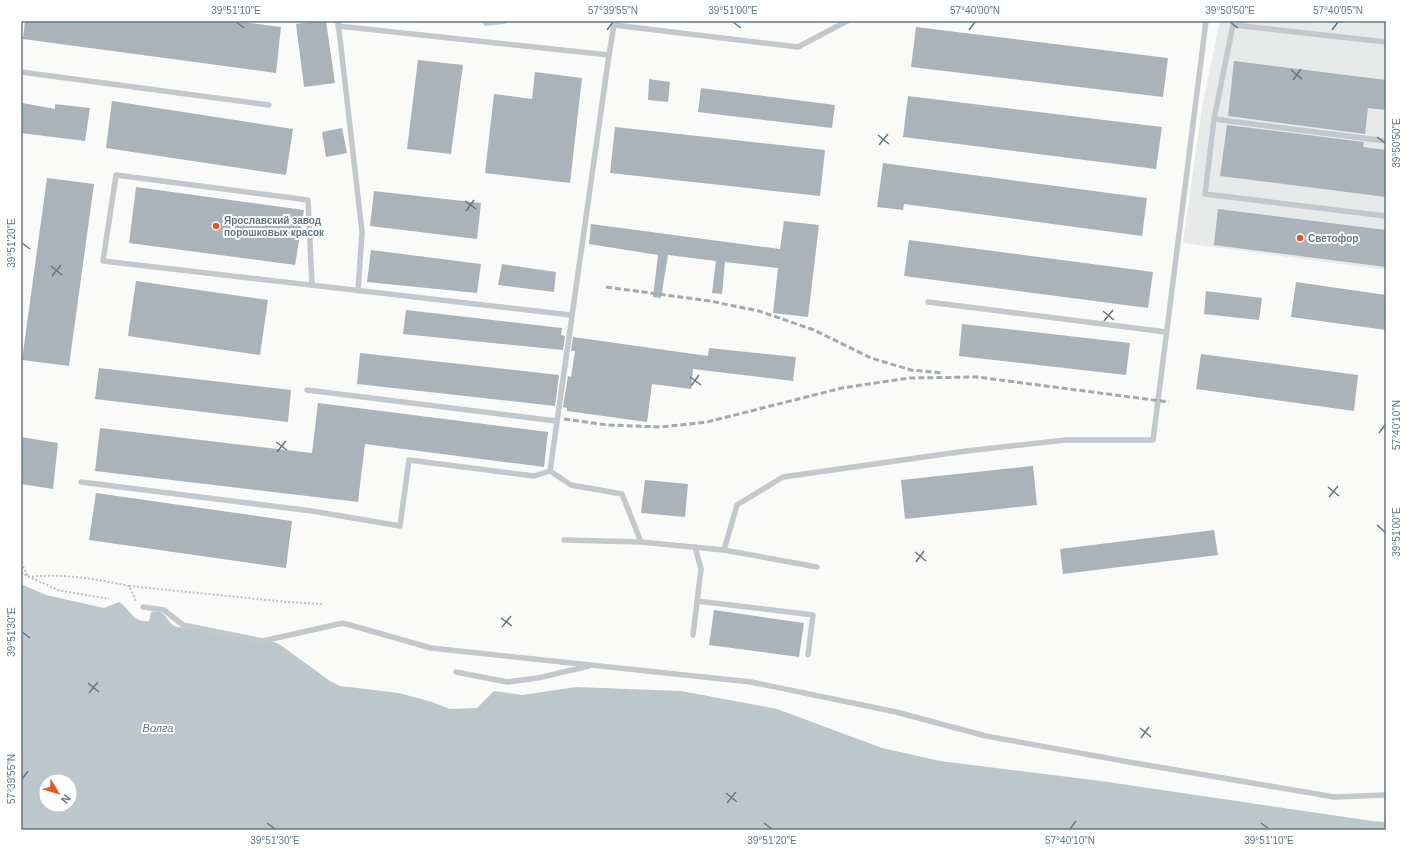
<svg xmlns="http://www.w3.org/2000/svg" width="1407" height="851" font-family="Arial,sans-serif">
<rect width="100%" height="100%" fill="#fafaf8"/>
<path fill="#e8e9e9" d="M1220,21H1386V270L1183,243L1203,102Z"/>
<path fill="#bbc7cb" fill-rule="evenodd" d="M21,584L46,595L104,608L119,602C130,608 133,624 149,621L151,612C169,609 165,624 177,627L274,642L279,644L330,681L340,686L399,693L432,702L450,709L477,708L494,691L522,695L576,687L681,691L777,709L882,748L940,761L1101,781L1372,821L1386,822V830H21ZM46,781H70V805H46Z"/>
<g fill="#aab3b9">
<path d="M25,21H235L281,27L276,73L23,39Z"/>
<path d="M318,21H326L335,83L304,87L296,24Z"/>
<path d="M916,27L1168,58L1163,97L911,67Z"/>
<path d="M418,60L463,65L451,154L407,149Z"/>
<path d="M1234,61L1386,80V110L1368,108L1365,134L1228,116Z"/>
<path d="M535,72L582,78L570,183L485,173L494,94L532,99Z"/>
<path d="M649,79L670,82L668,102L648,100Z"/>
<path d="M701,88L835,105L832,128L698,112Z"/>
<path d="M908,96L1162,127L1156,169L903,137Z"/>
<path d="M112,101L293,129L286,175L106,148Z"/>
<path d="M22,103L55,109V104L90,108L85,141L21,133Z"/>
<path d="M1227,125L1364,142L1363,147L1386,150V197L1220,176Z"/>
<path d="M615,127L825,150L820,196L610,173Z"/>
<path d="M342,128L347,153L326,157L322,132Z"/>
<path d="M883,163L1147,198L1142,236L904,204L903,210L877,207Z"/>
<path d="M47,178L94,184L69,366L22,360Z"/>
<path d="M136,187L304,210L295,265L129,243Z"/>
<path d="M374,191L481,203L477,239L370,226Z"/>
<path d="M1218,209L1386,230V267L1214,245Z"/>
<path d="M784,221L819,225L808,317L773,313L778,268L725,262L722,294L712,293L716,261L668,255L661,298L653,297L658,255L589,244L591,224L780,249Z"/>
<path d="M909,240L1153,272L1148,308L904,276Z"/>
<path d="M371,250L481,264L477,293L367,282Z"/>
<path d="M502,264L556,272L554,292L498,285Z"/>
<path d="M136,281L268,300L260,355L128,336Z"/>
<path d="M1296,282L1386,295V330L1291,317Z"/>
<path d="M1206,291L1262,298L1259,320L1204,314Z"/>
<path d="M406,310L562,328L561,335L565,336L563,350L403,334Z"/>
<path d="M962,324L1130,343L1126,375L959,356Z"/>
<path d="M573,337L708,356L709,348L796,357L793,381L693,369L691,389L652,384L647,422L567,411V408L563,407L568,376L571,377L575,351H571Z"/>
<path d="M360,353L559,375L555,406L357,384Z"/>
<path d="M1201,354L1358,375L1354,411L1196,389Z"/>
<path d="M99,368L291,390L288,422L95,399Z"/>
<path d="M318,403L548,432L544,467L365,444L358,502L95,471L100,428L312,453Z"/>
<path d="M21,437L58,443L53,489L21,484Z"/>
<path d="M1033,466L1037,505L905,519L901,480Z"/>
<path d="M645,480L688,484L685,517L641,513Z"/>
<path d="M96,493L292,521L286,568L89,540Z"/>
<path d="M1214,530L1218,555L1063,574L1060,549Z"/>
<path d="M714,610L804,623L799,657L709,645Z"/>
</g>
<g fill="none" stroke-linecap="round" stroke-linejoin="round">
<g stroke="#bbbfc2" stroke-width="2" stroke-dasharray="2 2" stroke-linecap="butt">
<path d="M21,563L28,576"/>
<path d="M21,573L58,590L109,599"/>
<path d="M28,577C61,573 97,579 129,586L136,601"/>
<path d="M129,586L287,602L323,604"/>
</g>
<g stroke="#c3c8cc" stroke-width="5.5">
<path d="M338,21L362,232L358,291"/>
<path d="M486,23L505,21"/>
<path d="M338,26L609,55L614,25L798,47L847,21"/>
<path d="M1386,42L1233,25L1214,119L1205,194L1386,216"/>
<path d="M609,55L550,471L571,485L622,494L641,542L724,550L737,505L783,477L966,451L1066,440H1153L1206,21"/>
<path d="M21,72L269,105"/>
<path d="M1214,119L1386,141"/>
<path d="M312,285L308,200L116,175L103,261C259,279 415,297 571,315"/>
<path d="M928,302L1166,332"/>
<path d="M307,390L556,421"/>
<path d="M81,482L312,511L400,526L409,460L534,476L550,471"/>
<path d="M564,540L641,542"/>
<path d="M724,550L817,567"/>
<path d="M697,601L813,615L808,655"/>
<path d="M143,607L164,610L183,625L263,641L343,623L431,648L751,682L896,712L986,736L1129,762L1334,797L1386,795"/>
<path d="M693,635L701,569L695,547"/>
<path d="M456,672L507,682L538,678L589,666"/>
</g>
<g stroke="#a2aab0" stroke-width="3" stroke-dasharray="6 3" stroke-linecap="butt">
<path d="M606,287L710,301L759,311L814,330L871,358L911,370L943,373"/>
<path d="M564,419L608,425L661,427L707,422L842,388L909,378L977,377L1169,402"/>
</g>
</g>
<path fill="none" stroke="#657683" stroke-width="1.5" d="M236,22L244,28M733,22L741,28M1230,22L1238,28M607,30L613,22M969,30L975,22M1332,30L1338,22M1291,70L1302,79M1293,80L1301,69M878,135L889,144M1377,137L1385,143M879,145L888,134M465,201L476,209M466,211L474,200M22,243L30,249M51,266L62,275M52,276L61,265M1103,311L1114,320M1104,321L1113,310M690,377L701,385M691,386L699,375M1379,433L1385,425M276,442L287,450M277,452L286,441M1328,487L1339,496M1329,497L1338,486M1377,525L1385,532M915,552L926,561M916,562L924,551M501,618L512,626M502,627L511,616M22,632L30,638M88,683L99,692M89,693L98,682M1140,728L1151,737M1141,738L1149,727M22,779L28,771M726,793L737,802M727,803L736,792M267,823L275,829M764,823L772,829M1261,823L1269,829M1070,829L1076,821"/>
<g fill="#e4572e" stroke="#fff" stroke-width="1.5">
<circle cx="216" cy="226" r="4"/>
<circle cx="1300" cy="238" r="4"/>
</g>
<g text-anchor="middle" stroke-width="4" stroke-linejoin="round" paint-order="stroke">
<g font-size="10" font-weight="bold" fill="#657683" stroke="#fff" text-anchor="start">
<text x="224" y="224">Ярославский завод<tspan x="224" dy="12">порошковых красок</tspan></text>
<text x="1308" y="242">Светофор</text>
</g>
<g font-size="11" font-style="italic" fill="#60757c" stroke="#fff">
<text x="158" y="732">Волга</text>
</g>
</g>
<rect width="1407" height="851" fill="none" stroke="#ffffff" stroke-width="44"/>
<g transform="translate(58 793) rotate(128)"><circle r="19" fill="#ffffff" stroke="#c1c8cd"/>
<path d="M0-3L7 15L0 10L-7 15Z" fill="#e4572e"/>
<text y="-6" font-size="11" font-weight="bold" text-anchor="middle" fill="#657683">N</text>
</g>
<rect x="22" y="22" width="1363" height="807" fill="none" stroke="#657683" stroke-width="1.5"/>
<g font-size="10" text-anchor="middle" fill="#657683">
<text x="236" y="14">39°51'10"E</text>
<text x="613" y="14">57°39'55"N</text>
<text x="733" y="14">39°51'00"E</text>
<text x="975" y="14">57°40'00"N</text>
<text x="1230" y="14">39°50'50"E</text>
<text x="1338" y="14">57°40'05"N</text>
<text transform="translate(1396 143) rotate(-90)" y="4">39°50'50"E</text>
<text transform="translate(11 243) rotate(-90)" y="4">39°51'20"E</text>
<text transform="translate(1396 425) rotate(-90)" y="4">57°40'10"N</text>
<text transform="translate(1396 532) rotate(-90)" y="4">39°51'00"E</text>
<text transform="translate(11 632) rotate(-90)" y="4">39°51'30"E</text>
<text transform="translate(11 779) rotate(-90)" y="4">57°39'55"N</text>
<text x="275" y="844">39°51'30"E</text>
<text x="772" y="844">39°51'20"E</text>
<text x="1070" y="844">57°40'10"N</text>
<text x="1269" y="844">39°51'10"E</text>
</g>
</svg>
